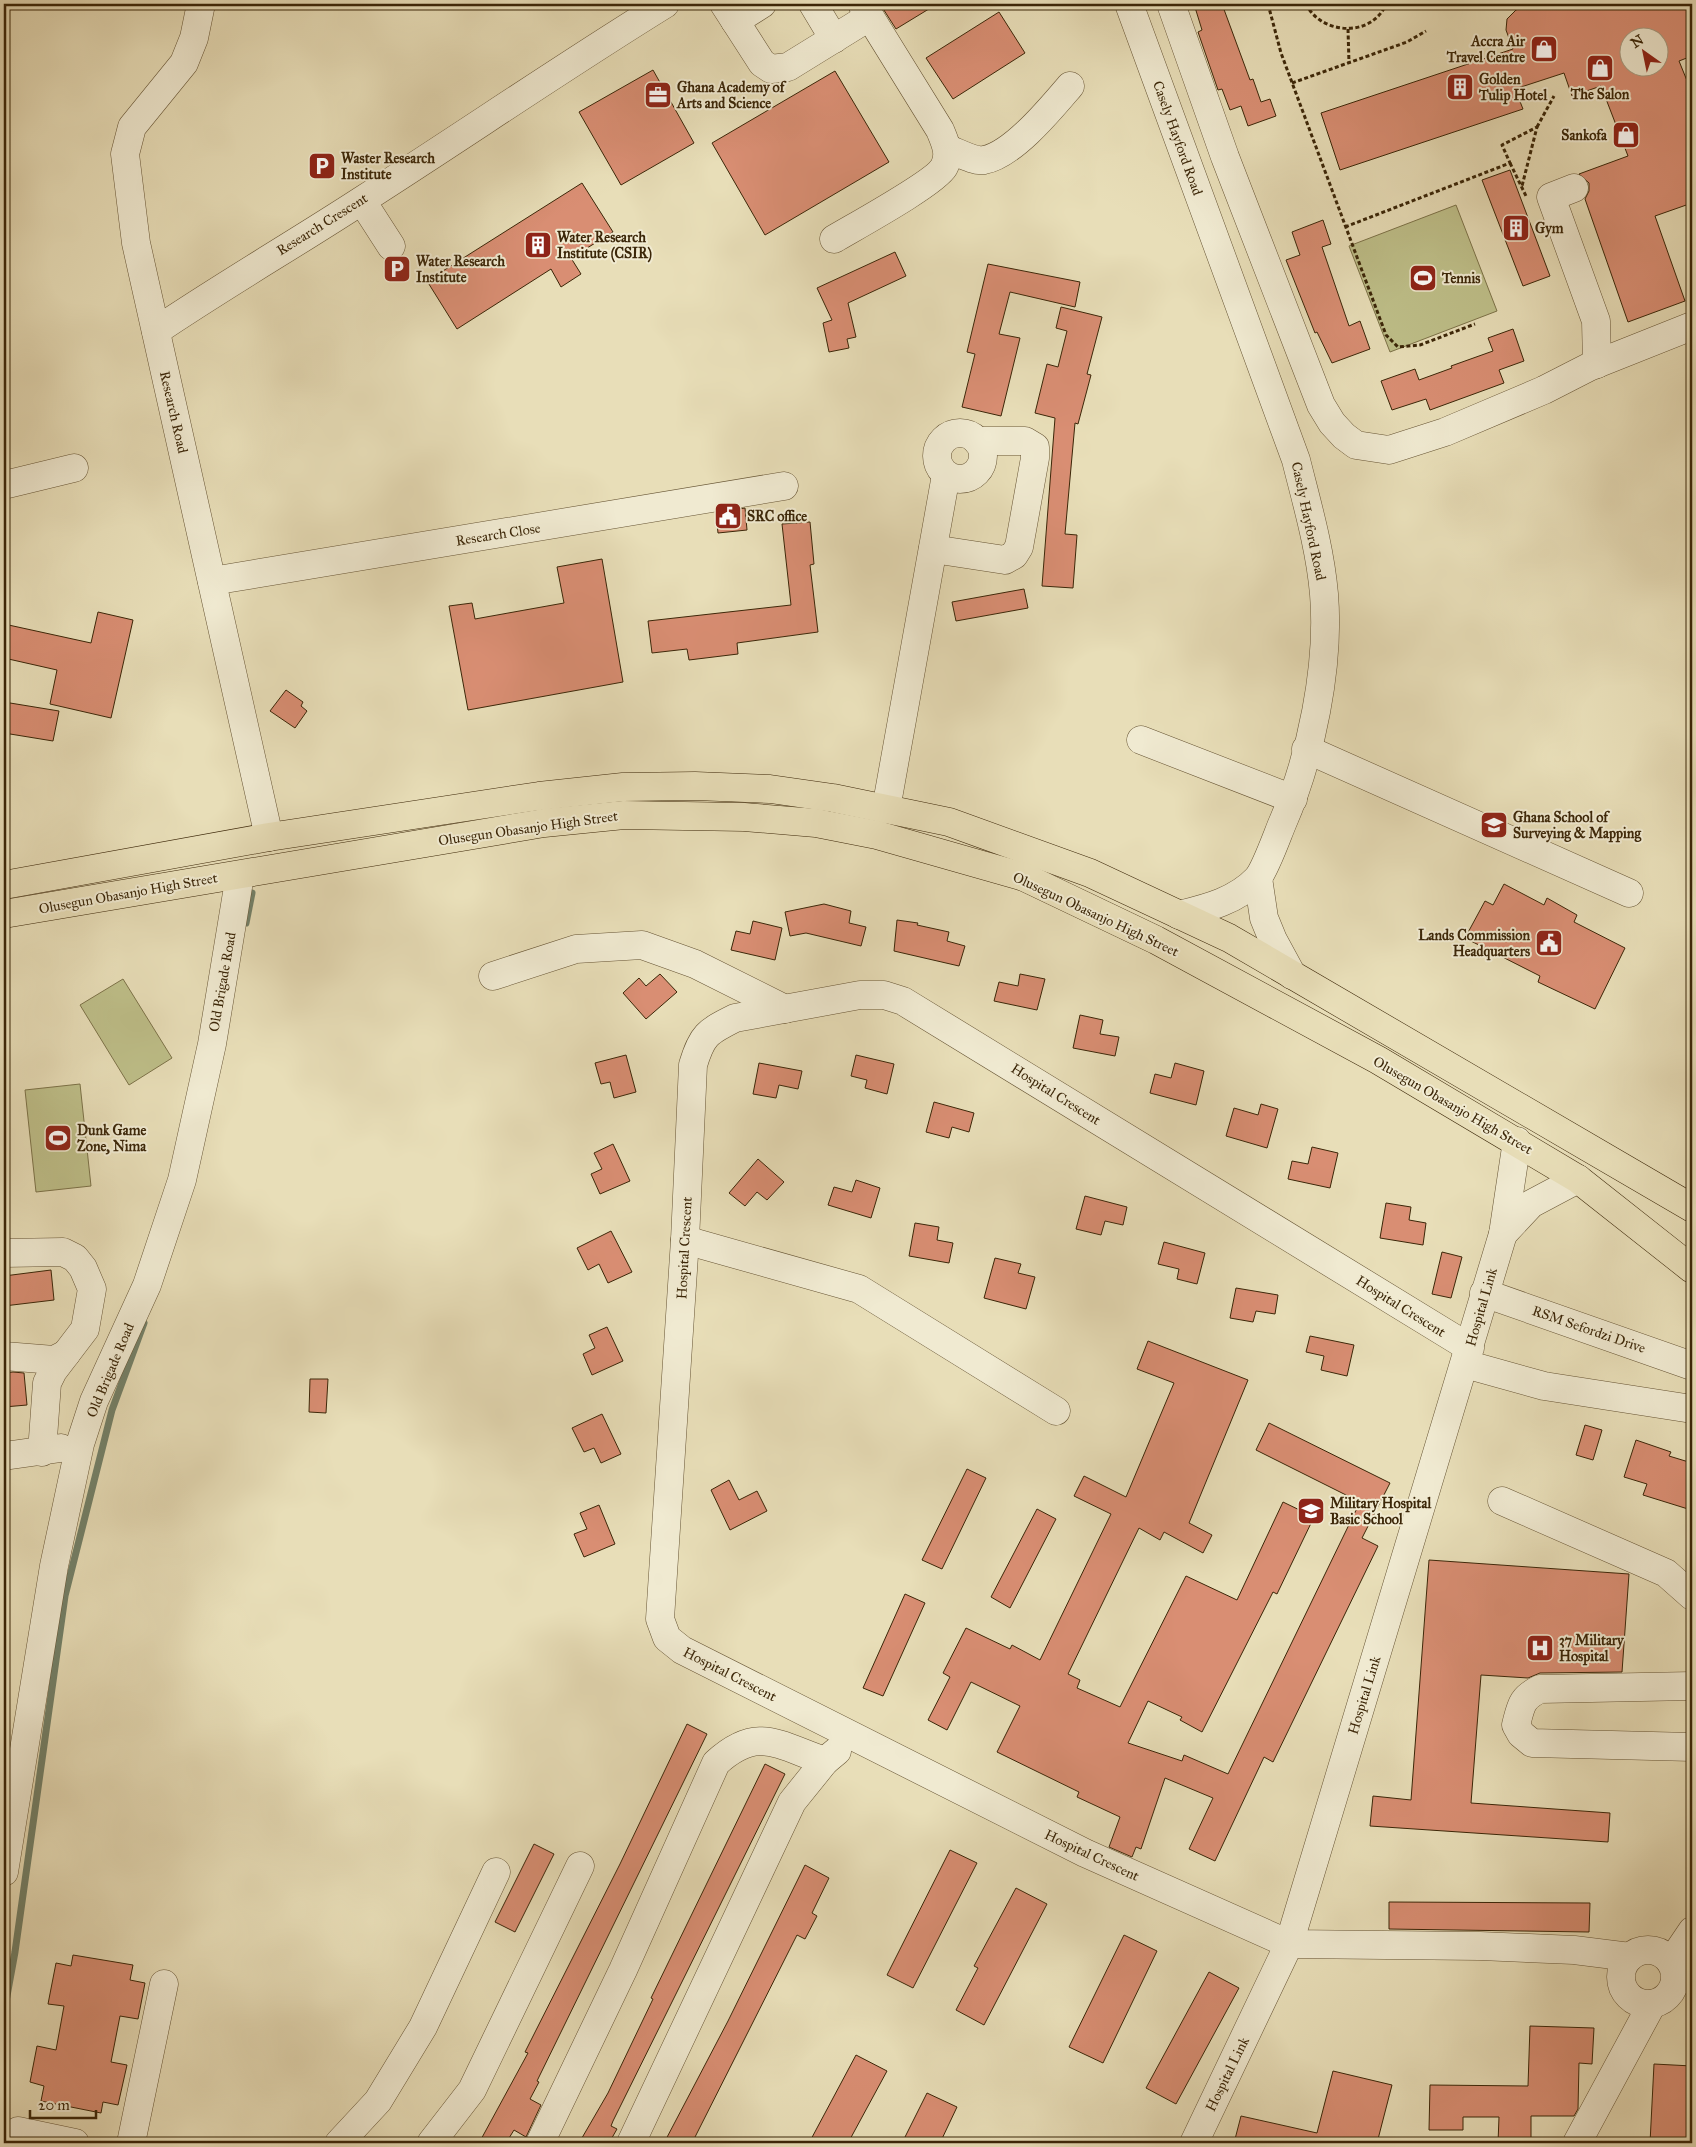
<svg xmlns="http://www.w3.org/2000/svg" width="1696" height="2147" font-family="'IM FELL Great Primer',serif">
<rect width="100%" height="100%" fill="#e8deb8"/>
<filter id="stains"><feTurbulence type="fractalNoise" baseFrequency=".004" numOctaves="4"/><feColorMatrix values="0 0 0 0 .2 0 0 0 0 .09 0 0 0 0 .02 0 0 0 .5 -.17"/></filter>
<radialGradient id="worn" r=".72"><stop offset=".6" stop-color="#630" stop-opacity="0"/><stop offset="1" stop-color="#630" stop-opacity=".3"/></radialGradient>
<g fill="#bebf89" stroke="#7c7248">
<path d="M1456,205L1497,311L1390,352L1349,246Z"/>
<path d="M123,979L172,1058L129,1085L80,1005Z"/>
<path d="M80,1084L91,1186L36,1192L25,1090Z"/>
</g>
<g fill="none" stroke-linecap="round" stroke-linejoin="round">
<g stroke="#738169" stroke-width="7">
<path d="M246,923L252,893"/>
<path d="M4,2012L15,1952L65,1596L112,1410L144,1323"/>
</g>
</g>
<g fill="#d98e73" stroke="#3b2608" fill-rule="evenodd">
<path d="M880,4H937L896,29Z"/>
<path d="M1194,4H1222L1250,80L1253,79L1261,102L1270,99L1276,116L1248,126L1241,106L1230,110L1222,89L1218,90L1198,32L1202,30Z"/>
<path d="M1530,4H1692V56L1679,61L1692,93V203L1655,216L1685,301L1628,322L1585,199L1589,191V183L1579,174L1628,156L1601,86L1572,96L1564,73L1515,89L1523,109L1340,170L1321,113L1513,49L1506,30L1507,19L1516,10ZM1628,38H1658V68H1628Z"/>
<path d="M999,12L1025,53L953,99L926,58Z"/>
<path d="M653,70L694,143L621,185L579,112Z"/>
<path d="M835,71L889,162L765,235L712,143Z"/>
<path d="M1510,170L1550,276L1523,286L1482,180Z"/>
<path d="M582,183L613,232L571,258L581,274L561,287L551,269L457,329L427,281Z"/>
<path d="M1323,220L1331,244L1322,247L1349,326L1360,321L1370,349L1332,363L1317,332L1315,333L1286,260L1300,255L1292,232Z"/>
<path d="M895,252L906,276L848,303L856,337L847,339L849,348L829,352L823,323L832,320L817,288Z"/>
<path d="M988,264L1080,282L1075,307L1010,292L999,334L1020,338L1001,416L962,407L975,354L967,352Z"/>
<path d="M1061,307L1102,317L1087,374L1091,375L1078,424L1075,423L1065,534L1077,535L1073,588L1042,586L1055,418L1035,413L1047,364L1058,367L1067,331L1056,328Z"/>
<path d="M1513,329L1524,361L1499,370L1504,383L1430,410L1426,399L1392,410L1381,381L1415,369L1419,380L1452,368L1451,366L1493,351L1488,338Z"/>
<path d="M745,508L747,530L718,533L716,513Z"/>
<path d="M810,522L814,564L810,565L818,632L737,643L738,654L689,660L687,649L652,653L648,621L791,605L782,524Z"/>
<path d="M602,559L623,682L468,710L449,606L472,603L475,619L564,603L557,567Z"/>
<path d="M1024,589L1028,608L956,621L952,602Z"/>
<path d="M98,612L133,620L111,718L50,704L57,670L4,658V624L91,643Z"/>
<path d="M286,690L303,702L301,706L307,711L295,728L270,711Z"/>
<path d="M4,702L59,711L53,741L4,733Z"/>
<path d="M1504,884L1544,905L1547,898L1577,915L1574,922L1625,948L1595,1009L1538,982L1540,976L1465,938L1485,901L1493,905Z"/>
<path d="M824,904L851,911L849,923L866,927L861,946L806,933L790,936L785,912Z"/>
<path d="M897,920L918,923L917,925L949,932L947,941L965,946L959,966L894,951Z"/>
<path d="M753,921L782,928L775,960L731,950L736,931L750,934Z"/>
<path d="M660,974L677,992L646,1019L623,993L639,978L646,986Z"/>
<path d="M1020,974L1045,979L1037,1010L994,1001L999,982L1018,986Z"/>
<path d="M1080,1015L1103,1020L1100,1034L1119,1037L1115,1056L1073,1048Z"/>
<path d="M626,1055L636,1092L614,1098L610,1082L601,1084L595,1063Z"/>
<path d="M856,1055L894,1064L887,1094L865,1088L867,1080L851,1076Z"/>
<path d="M759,1063L802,1071L798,1089L779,1085L776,1098L753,1094Z"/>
<path d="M1175,1063L1204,1071L1196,1105L1150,1093L1155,1074L1171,1078Z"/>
<path d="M934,1102L974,1113L969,1132L952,1127L949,1138L926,1132Z"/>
<path d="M1261,1104L1278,1109L1267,1148L1226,1136L1234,1108L1258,1115Z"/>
<path d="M613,1144L630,1181L600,1194L591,1174L602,1169L594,1153Z"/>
<path d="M1312,1147L1338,1153L1330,1188L1288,1179L1292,1161L1308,1164Z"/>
<path d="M758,1159L784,1182L767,1200L757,1192L745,1206L729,1193Z"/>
<path d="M856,1180L880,1188L871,1218L828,1205L834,1187L852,1192Z"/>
<path d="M1085,1196L1127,1207L1123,1225L1105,1221L1101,1235L1076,1229Z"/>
<path d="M1386,1203L1411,1207L1409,1220L1426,1223L1423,1245L1380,1238Z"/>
<path d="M915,1223L939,1227L937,1240L953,1243L949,1263L909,1256Z"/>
<path d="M611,1231L632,1272L608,1283L599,1264L588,1270L577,1248Z"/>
<path d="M1164,1242L1205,1253L1197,1284L1177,1279L1179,1269L1158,1264Z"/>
<path d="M1442,1252L1462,1257L1451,1298L1432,1294Z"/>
<path d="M995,1258L1021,1264L1018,1273L1035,1277L1026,1309L984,1298Z"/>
<path d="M51,1270L54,1300L4,1306V1276Z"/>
<path d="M1236,1288L1278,1295L1275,1314L1256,1311L1253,1322L1230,1318Z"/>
<path d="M607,1327L623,1361L592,1375L583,1354L595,1348L589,1335Z"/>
<path d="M1310,1336L1354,1345L1347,1376L1321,1370L1324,1356L1306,1352Z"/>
<path d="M1148,1341L1248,1380L1189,1523L1212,1535L1203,1553L1164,1532L1160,1540L1139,1528L1068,1674L1080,1680L1077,1688L1120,1707L1186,1576L1237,1600L1283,1502L1314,1517L1277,1594L1273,1592L1202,1732L1180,1720L1182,1717L1148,1701L1128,1743L1182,1761L1184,1755L1228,1774L1360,1502L1256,1450L1269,1423L1390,1483L1362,1538L1378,1546L1273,1762L1264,1757L1215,1861L1189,1849L1213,1798L1165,1778L1141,1849L1136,1847L1132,1857L1109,1847L1120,1817L1077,1797L1079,1792L997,1752L1020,1706L971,1682L947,1730L928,1720L950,1677L943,1673L966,1628L1010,1649L1012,1645L1040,1660L1111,1514L1074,1496L1084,1476L1126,1497L1174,1383L1137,1369Z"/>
<path d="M13,1372L24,1373L27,1405L4,1407V1373Z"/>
<path d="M310,1379H328L326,1413L309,1412Z"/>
<path d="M602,1414L621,1454L601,1463L594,1448L584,1452L572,1428Z"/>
<path d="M1585,1425L1602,1430L1593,1460L1576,1455Z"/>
<path d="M1636,1440L1671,1452L1669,1456L1692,1463V1497L1688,1509L1643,1495L1647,1484L1624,1477Z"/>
<path d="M967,1469L986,1478L942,1569L922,1560Z"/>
<path d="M729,1480L739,1500L757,1491L767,1511L730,1530L711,1490Z"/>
<path d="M599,1505L615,1544L584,1557L574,1534L587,1529L580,1513Z"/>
<path d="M1037,1509L1056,1519L1010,1608L991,1597Z"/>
<path d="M1429,1560L1629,1574L1622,1672L1540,1673L1528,1678L1481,1675L1471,1803L1610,1813L1608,1842L1370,1826L1373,1796L1411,1800Z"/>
<path d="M905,1594L925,1603L883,1696L863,1688Z"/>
<path d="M687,1724L707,1734L537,2081L539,2082L530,2099L541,2105L526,2137L514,2130L506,2143H479L528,2053L525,2052L620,1864Z"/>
<path d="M765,1764L785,1774L613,2121L611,2126L617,2129L609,2143H579L608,2093L653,1999L651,1998Z"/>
<path d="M534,1844L554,1854L515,1932L495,1922Z"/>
<path d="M950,1850L977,1863L913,1988L887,1975Z"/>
<path d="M805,1865L829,1878L812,1913L817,1916L805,1939L797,1935L692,2143H664L728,2021Z"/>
<path d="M1016,1888L1047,1904L984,2025L956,2010L978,1968L974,1966Z"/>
<path d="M1389,1902L1590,1903L1589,1932L1389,1929Z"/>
<path d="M1124,1935L1157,1951L1103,2063L1069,2047Z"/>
<path d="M73,1955L133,1965L130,1980L145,1983L138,2019L120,2016L111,2062L127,2065L118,2105L103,2102L101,2113L41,2101L44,2086L30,2082L37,2046L56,2050L64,2006L48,2004L56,1963L71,1966Z"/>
<path d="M1209,1972L1239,1988L1176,2104L1146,2088Z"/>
<path d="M1530,2026L1594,2028L1592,2064L1579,2063L1578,2109L1574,2116H1531V2143H1498L1499,2117H1463V2130H1429L1430,2085L1528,2086Z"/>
<path d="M856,2055L887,2071L848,2143H809Z"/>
<path d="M1654,2064L1692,2066V2143H1650Z"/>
<path d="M1333,2071L1392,2085L1377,2143H1234L1241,2116L1317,2133Z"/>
<path d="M927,2093L957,2107L940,2143H902Z"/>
</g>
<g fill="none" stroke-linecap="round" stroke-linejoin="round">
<g stroke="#665434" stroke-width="29">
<g id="minor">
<path d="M201,4L194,38L184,63L132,127L125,154L136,243L269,837"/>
<path d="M724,4L762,63L771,69L788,67L869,17"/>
<path d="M813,4L834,39"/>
<path d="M1129,4L1296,460C1307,504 1320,548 1324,594C1330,666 1311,758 1282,824C1277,836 1265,870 1257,879C1236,901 1207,908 1179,915"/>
<path d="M1171,4L1225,157L1321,405L1332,423L1344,436L1356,445L1389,450L1445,432L1544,390L1589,367L1692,326"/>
<path d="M735,21L762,4"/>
<path d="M948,149C957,152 975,162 984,160C1013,155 1052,107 1070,86"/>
<path d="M1574,188L1551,197L1596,321L1597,364"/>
<path d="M362,201L391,246"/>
<path d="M834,239C854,227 935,183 944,167C951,154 945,142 940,130L862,4"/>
<path d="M156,331C224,285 295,244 364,199C464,135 563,67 665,4"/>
<circle cx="960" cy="456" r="23"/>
<path d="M4,485L74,468"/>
<path d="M933,549L1005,560L1014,555L1019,547L1035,458V447L1025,441H977"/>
<path d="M212,581L784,486"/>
<path d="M1141,740L1293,799"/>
<path d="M1306,749L1629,893"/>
<path d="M886,809L946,475"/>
<path d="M1258,878L1264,918L1273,940L1292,975"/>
<path d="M493,976L576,949L642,945L695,964L785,1009"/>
<path d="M1503,1234L1531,1204L1578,1179"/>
<path d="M685,1240L859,1289L1056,1411"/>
<path d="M4,1253L63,1252L75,1258L83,1268L92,1289L85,1329L53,1371L47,1383L42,1452"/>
<path d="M1484,1293L1692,1366"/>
<path d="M1470,1348L903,1001L884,995H860L735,1018C707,1032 702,1035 693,1065L685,1240L660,1619L667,1638L682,1650L1085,1853L1289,1944L1480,1946L1574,1950L1630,1957"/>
<path d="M4,1356L54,1360L66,1354"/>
<path d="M1465,1364L1544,1386L1692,1409"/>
<path d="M4,1456L61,1448"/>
<path d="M1502,1501L1666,1573L1692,1596"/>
<path d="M1692,1686L1540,1689C1521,1698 1521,1706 1516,1725L1521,1734L1532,1743L1692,1747"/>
<path d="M4,1872L54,1566L80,1444L94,1401L147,1285L182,1180L212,1044L240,875"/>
<circle cx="1648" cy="1977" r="27"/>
<path d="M1671,1962L1692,1931"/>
<path d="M18,2131L75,2143"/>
<path d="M131,2143L164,1984"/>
<path d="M339,2143L378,2101L423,2027L496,1872"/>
<path d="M431,2143L472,2090L580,1866"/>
<path d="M540,2143L623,1970L716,1763C757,1725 778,1745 825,1761"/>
<path d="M631,2143L792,1802L825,1761L837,1751"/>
<path d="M1194,2143L1289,1944L1503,1234L1517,1141"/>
<path d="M1577,2143L1652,2004"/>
</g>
</g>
<g stroke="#3b2608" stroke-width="29">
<g id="major">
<path d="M4,885L269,837L539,796L623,787L695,786L770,789L833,798L949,822L1090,873L1229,938L1692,1208"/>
<path d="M4,914L544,823L624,815L744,817L816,823L877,835L1024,877L1156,940L1378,1060L1578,1179L1692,1269"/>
</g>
</g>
<g stroke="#3b2608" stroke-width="3" stroke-dasharray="4 2.5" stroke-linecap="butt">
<path d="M1268,4L1281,53L1386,335L1398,347L1420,345L1475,324"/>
<path d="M1306,4C1321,35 1372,38 1386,4"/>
<path d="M1348,29L1349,63"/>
<path d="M1292,83L1407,42L1426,31"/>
<path d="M1537,127L1554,96"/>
<path d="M1510,163L1526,196"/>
<path d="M1345,227L1510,163L1502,145L1537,127L1522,186"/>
</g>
<use href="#minor" stroke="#f0ead1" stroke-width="28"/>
<use href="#major" stroke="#e8deb8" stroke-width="28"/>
</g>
<defs>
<g id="shop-square" transform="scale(1.4375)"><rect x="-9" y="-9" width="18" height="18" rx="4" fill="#8f2418" stroke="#f0ead1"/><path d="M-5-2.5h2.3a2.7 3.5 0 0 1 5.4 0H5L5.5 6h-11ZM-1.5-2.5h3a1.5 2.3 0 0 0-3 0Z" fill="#fff"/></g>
<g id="building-square" transform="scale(1.4375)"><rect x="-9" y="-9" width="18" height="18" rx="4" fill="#8f2418" stroke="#f0ead1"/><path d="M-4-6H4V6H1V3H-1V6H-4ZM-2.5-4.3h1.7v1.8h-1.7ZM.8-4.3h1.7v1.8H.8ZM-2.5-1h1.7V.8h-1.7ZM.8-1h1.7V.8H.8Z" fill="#fff"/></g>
<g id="office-square" transform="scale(1.4375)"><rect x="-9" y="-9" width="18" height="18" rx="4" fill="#8f2418" stroke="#f0ead1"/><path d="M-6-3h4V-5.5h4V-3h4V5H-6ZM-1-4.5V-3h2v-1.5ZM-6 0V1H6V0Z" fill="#fff"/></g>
<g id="parking-square" transform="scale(1.4375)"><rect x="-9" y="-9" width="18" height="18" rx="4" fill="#8f2418" stroke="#f0ead1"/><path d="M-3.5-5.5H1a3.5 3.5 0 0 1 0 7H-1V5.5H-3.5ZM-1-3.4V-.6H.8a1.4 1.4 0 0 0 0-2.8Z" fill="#fff"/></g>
<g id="stadium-square" transform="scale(1.4375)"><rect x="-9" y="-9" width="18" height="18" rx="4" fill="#8f2418" stroke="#f0ead1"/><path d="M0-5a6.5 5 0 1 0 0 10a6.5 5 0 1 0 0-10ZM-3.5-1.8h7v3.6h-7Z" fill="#fff"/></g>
<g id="civic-square" transform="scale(1.4375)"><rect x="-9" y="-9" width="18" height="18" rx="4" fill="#8f2418" stroke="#f0ead1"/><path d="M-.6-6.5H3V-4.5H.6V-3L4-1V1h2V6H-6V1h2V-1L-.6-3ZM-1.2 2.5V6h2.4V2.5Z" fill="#fff"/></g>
<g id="school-square" transform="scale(1.4375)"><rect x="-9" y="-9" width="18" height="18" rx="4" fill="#8f2418" stroke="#f0ead1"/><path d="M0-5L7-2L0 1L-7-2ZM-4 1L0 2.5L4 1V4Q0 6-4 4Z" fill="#fff"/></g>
<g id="hospital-square" transform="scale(1.4375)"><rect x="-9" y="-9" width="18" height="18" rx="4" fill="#8f2418" stroke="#f0ead1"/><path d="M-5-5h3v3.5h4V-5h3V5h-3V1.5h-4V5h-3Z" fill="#fff"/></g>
</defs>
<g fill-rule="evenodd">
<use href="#shop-square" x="1544" y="49"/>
<use href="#shop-square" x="1600" y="68"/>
<use href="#building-square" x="1460" y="87"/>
<use href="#office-square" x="658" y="95"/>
<use href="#shop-square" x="1626" y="135"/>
<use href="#parking-square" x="322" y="166"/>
<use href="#building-square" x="1516" y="228"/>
<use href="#building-square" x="538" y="245"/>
<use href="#parking-square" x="397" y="269"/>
<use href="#stadium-square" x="1423" y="278"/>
<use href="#civic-square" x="728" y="516"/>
<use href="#school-square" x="1494" y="825"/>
<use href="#civic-square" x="1549" y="943"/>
<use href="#stadium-square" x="58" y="1138"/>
<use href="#school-square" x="1311" y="1511"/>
<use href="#hospital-square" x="1540" y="1648"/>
</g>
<g text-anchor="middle" stroke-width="4" stroke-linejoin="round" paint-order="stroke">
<g font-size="14" font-weight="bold" fill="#3b2608" stroke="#f0ead1" text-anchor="start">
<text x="1525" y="46" text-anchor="end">Accra Air<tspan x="1525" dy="16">Travel Centre</tspan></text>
<text x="1479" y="84">Golden<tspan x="1479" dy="16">Tulip Hotel</tspan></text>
<text x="677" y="92">Ghana Academy of<tspan x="677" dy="16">Arts and Science</tspan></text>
<text x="1600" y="99" text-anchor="middle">The Salon</text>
<text x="1607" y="140" text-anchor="end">Sankofa</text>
<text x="341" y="163">Waster Research<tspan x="341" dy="16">Institute</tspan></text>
<text x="1535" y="233">Gym</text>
<text x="557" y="242">Water Research<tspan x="557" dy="16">Institute (CSIR)</tspan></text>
<text x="416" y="266">Water Research<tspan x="416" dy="16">Institute</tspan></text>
<text x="1442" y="283">Tennis</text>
<text x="747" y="521">SRC office</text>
<text x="1513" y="822">Ghana School of<tspan x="1513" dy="16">Surveying &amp; Mapping</tspan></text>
<text x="1530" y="940" text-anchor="end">Lands Commission<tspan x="1530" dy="16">Headquarters</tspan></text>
<text x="77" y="1135">Dunk Game<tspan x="77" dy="16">Zone, Nima</tspan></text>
<text x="1330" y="1508">Military Hospital<tspan x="1330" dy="16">Basic School</tspan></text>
<text x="1559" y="1645">37 Military<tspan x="1559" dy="16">Hospital</tspan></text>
</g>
<g font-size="14" fill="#3b2608" stroke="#f0ead1">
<text transform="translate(1178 138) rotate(70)" y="5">Casely Hayford Road</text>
<text transform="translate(322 224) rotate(-32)" y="5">Research Crescent</text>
<text transform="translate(174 412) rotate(77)" y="5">Research Road</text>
<text transform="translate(1309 521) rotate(78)" y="5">Casely Hayford Road</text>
<text transform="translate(498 534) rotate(-9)" y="5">Research Close</text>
<text transform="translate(528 828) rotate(-8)" y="5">Olusegun Obasanjo High Street</text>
<text transform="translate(128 893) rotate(-10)" y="5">Olusegun Obasanjo High Street</text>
<text transform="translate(1096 914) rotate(25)" y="5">Olusegun Obasanjo High Street</text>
<text transform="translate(222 982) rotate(-80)" y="5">Old Brigade Road</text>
<text transform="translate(1056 1094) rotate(32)" y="5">Hospital Crescent</text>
<text transform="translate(1453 1105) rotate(30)" y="5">Olusegun Obasanjo High Street</text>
<text transform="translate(684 1248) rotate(-87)" y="5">Hospital Crescent</text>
<text transform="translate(1401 1306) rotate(32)" y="5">Hospital Crescent</text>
<text transform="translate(1481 1307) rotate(-74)" y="5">Hospital Link</text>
<text transform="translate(1589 1329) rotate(19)" y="5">RSM Sefordzi Drive</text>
<text transform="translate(110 1370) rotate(-67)" y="5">Old Brigade Road</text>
<text transform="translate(730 1674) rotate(27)" y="5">Hospital Crescent</text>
<text transform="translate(1364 1695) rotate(-73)" y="5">Hospital Link</text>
<text transform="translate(1092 1855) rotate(25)" y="5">Hospital Crescent</text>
<text transform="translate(1227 2074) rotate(-64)" y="5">Hospital Link</text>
</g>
</g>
<rect width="1696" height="2147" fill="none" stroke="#e8deb8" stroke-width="20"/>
<rect x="5" y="5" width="1686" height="2137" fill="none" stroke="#3b2608" stroke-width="2.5"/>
<rect x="10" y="10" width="1676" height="2127" fill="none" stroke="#3b2608"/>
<g transform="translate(1644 52) rotate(327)"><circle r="24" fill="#f0ead1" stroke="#a89c81"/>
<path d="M0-4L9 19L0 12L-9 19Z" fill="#8f2418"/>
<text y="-8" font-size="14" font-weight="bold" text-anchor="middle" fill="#3b2608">N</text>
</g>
<path d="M30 2110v8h66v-8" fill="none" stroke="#3b2608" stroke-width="2.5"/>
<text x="38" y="2110" font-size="15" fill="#3b2608" stroke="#f0ead1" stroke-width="4" paint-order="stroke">20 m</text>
<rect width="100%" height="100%" filter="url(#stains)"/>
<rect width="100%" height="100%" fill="url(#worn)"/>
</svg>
